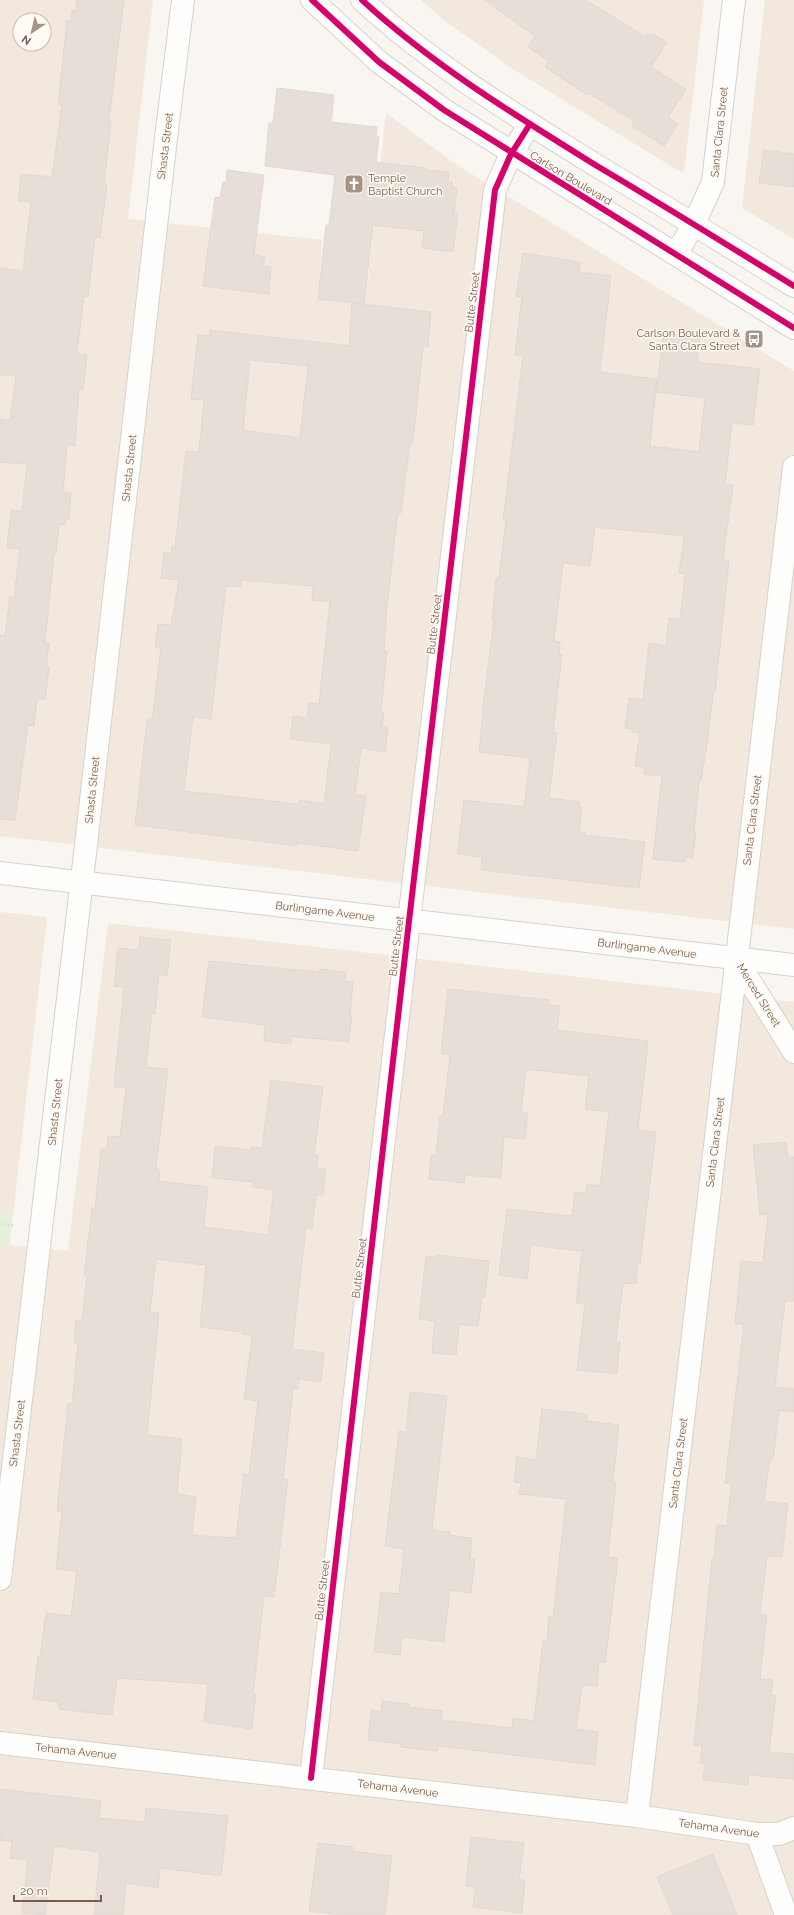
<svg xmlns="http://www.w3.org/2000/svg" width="794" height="1915" font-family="Raleway,sans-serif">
<rect width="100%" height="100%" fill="#f9f5f0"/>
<g fill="#f2e8de" fill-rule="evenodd">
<path d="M0,0H153L128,219L322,240L320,274L368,279L386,113L460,167L794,371V929L0,836ZM20,20H44V44H20Z"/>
<path d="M421,0H704L684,172L679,171L516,71L442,19Z"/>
<path d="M765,0H794V239L742,208Z"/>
<path d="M0,912L47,917L13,1215L0,1214Z"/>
<path d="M108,923L794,1002V1915H0V1244L68,1251Z"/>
</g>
<path fill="#e7f0db" d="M0,1214L13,1215L10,1245L0,1244Z"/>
<g fill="#e6ded7" stroke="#e2d8d2" fill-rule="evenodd">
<path d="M77,0H124L109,122H111L104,183L107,184L100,238L95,237L88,297L84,296L77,354L87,355L83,389H79L75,446L67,445L63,492L71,493L69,519L66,518L65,525L59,524L56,553H54L45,643H49L46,666L49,667L45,700L37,699L34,726L28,725L15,820L0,819V635L5,636L10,597L14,598L20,549L7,548L11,510L22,511L27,464L0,462V419L10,420L16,376L0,375V268L23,271L31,202L18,201L21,174L52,177L62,105L58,104L67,20L71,21L72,10L76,11Z"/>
<path d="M484,0H586L644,36L652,34L667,42L651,67L686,89L668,117L678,124L664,146L632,126L634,121L588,93L587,95L545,67L549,61L528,47L535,36Z"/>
<path d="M277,88L334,95L331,122L377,127L376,137H379L376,162L426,168V170L449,172L448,181L452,182V188H457L454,213H458L453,252L422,248L424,231L373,225L364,304L318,299L326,225H329L335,175L265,166L269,123H273Z"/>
<path d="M764,150L794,154V187L759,183Z"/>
<path d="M227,170L264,175L254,255L265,257L263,266L271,267L269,294L203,286L215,197L220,198L223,182L226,183Z"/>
<path d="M523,253L580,262L579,272L611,276L600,372L657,379L650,446L699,452L705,398L656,392L664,333L700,337L697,362L760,369L753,425L732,423L725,484L733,485L723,560L729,561L715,693H713L708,738L701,781H699L694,832H696L693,858L686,857L685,862L653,859L662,776L644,774L645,767L635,766L640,733L632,732V729L625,728V725L629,698L643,700L649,643L666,646L669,618L680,619L685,574L679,573L684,536L595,527L590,566L563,563L554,641L560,642L559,654H562L553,733H557L549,798L580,802L579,807L582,808L579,832L585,833L584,835L645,842L639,888L481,870L482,857L457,854L464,800L524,807L530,758L479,752L483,714H482L494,620H492L496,579L499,577L506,521L503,520L523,356L515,355L522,297L516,296Z"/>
<path d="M352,303L431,312L428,347L423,346L413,443H410L401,513L398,512L387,605L384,650L387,651L381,712L384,713L382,726L388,727L385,752L361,748L355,795L366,796L358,851L297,843V846L135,825L147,720H152L161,647H155L158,624L171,625L179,580L161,578L164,552L171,553L172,547H175L186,451L199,452L204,400L191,399L198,335L209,336L210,330L349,346ZM250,360L308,366L300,438L243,430ZM241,580L313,586L312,600L330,602L319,704L309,703L307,718L293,716L290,739L331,744L324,804L300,800L299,804L184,791L193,717L211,719L226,586L241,587Z"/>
<path d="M140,937L171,940L167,976L159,975L155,1014L152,1013L146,1067L168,1069L156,1169L160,1170L159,1181L208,1187L204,1227L268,1235L274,1190L252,1187L253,1182L212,1178L215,1146L251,1150V1147L262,1148L271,1080L323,1087L314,1154L318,1155L317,1168L326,1169L323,1195H316L312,1228H306L292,1349L324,1353L321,1382L299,1379L298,1389H293L283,1479L288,1480L274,1597L264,1596L253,1694H256L252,1729L204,1722L208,1684L117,1678L112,1715L59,1709V1702L33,1699L38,1656L40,1657L46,1613L71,1616L77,1571L56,1569L62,1511H57L68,1404H72L78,1343H74L76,1320H82L87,1276H84L92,1208H95L101,1149L107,1150L108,1136L120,1137L126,1088L114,1087L124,987L114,986L118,948L139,950ZM156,1259L206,1265L200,1327L242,1332V1334L252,1335L244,1399L258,1401L249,1475L244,1474L236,1538L192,1535L196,1497L177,1494L182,1439L147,1435L159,1313L150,1312Z"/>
<path d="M209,961L319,972L320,969L346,972L345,981L353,982L350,1015H352L349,1042L291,1036V1044L264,1041L265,1025L202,1017Z"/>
<path d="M448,989L549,1000L548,1005L560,1006L557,1030L648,1041L638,1130L656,1132L640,1264L638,1263L636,1284L623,1283L616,1341L620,1342L617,1374L577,1370L585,1304L576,1303L582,1251L531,1245L527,1279L499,1275L507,1209L572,1216L575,1192L586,1193L587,1184L600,1186L609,1112L585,1109L589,1076L526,1069L521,1112L528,1113L525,1139L504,1137L501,1178L465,1175L464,1183L429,1179L431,1155H436L440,1116H443L450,1055L441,1054Z"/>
<path d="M786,1142L788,1158L794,1157V1301H785L775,1387L794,1389V1412L779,1410L773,1459H770L764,1501L788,1504L782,1557L767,1556L760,1614L767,1615L760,1679L773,1680L771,1695L776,1696L769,1752L794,1754V1779L749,1775L748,1785L703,1780L705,1764L700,1763L702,1746L694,1745L712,1558H714L717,1525L727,1526L731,1484L725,1483L744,1324H735L741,1261L763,1263L768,1214L760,1215L753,1145Z"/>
<path d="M437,1255L489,1261L485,1298L482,1297L478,1326L459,1324L456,1355L432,1353L435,1321L419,1319L426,1256L437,1257Z"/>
<path d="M410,1392L447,1396L432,1530L450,1532L449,1535L472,1538L470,1558L475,1559L471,1593L450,1590L444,1642L402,1637L400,1655L374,1652L381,1592L399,1594L404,1549L385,1546L399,1431L406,1432Z"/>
<path d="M542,1409L587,1414L586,1421L619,1425L613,1482L616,1483L608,1557L618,1558L605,1663L599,1662L597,1686L582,1685L576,1729L598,1732L595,1765L438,1746V1751L401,1747V1744L368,1740L371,1710L381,1712L382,1701L410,1704L409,1707L442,1711L441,1720L512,1728L513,1718L534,1721L543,1641L547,1642L549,1616H553L566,1499L519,1494L521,1483L514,1482L517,1457L536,1460Z"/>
<path d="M0,1789L101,1801L99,1818L145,1822L146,1808L228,1816L221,1876L160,1868L158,1888L126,1883L123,1915H94L100,1852L54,1846L45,1915L22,1913L28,1860L10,1858L12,1841L0,1840Z"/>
<path d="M471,1837L524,1843L519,1880H525L522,1913L473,1907L476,1887L466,1886Z"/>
<path d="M318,1843L353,1847L352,1851L392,1856L385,1915H343L309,1911Z"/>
<path d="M713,1854L737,1915H673L657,1877Z"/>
</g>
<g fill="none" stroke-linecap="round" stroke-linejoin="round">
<g stroke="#d7d1cb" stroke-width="24">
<g id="street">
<path d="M676,254L694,224L713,182L734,0"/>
<path d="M0,873L794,965"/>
<path d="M736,959L794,1052"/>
<path d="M0,1579L86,845L166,138L183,0"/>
<path d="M0,1743L637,1816L757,1834H779L794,1828"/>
<path d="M311,1778L409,921L495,190L511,154L530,124"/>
<path d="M637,1816L794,467"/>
<path d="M757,1834L786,1915"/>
</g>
</g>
<g stroke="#d9d2cb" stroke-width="24">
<g id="secondary">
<path d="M312,0L379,62L444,110L794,328"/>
<path d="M362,0C434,66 515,115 597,166C663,205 729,246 794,286"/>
</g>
</g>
<path stroke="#dcd5d0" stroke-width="2.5" stroke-dasharray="1 3" stroke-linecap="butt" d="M0,1224L15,1226"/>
<use href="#street" stroke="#fefefd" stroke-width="22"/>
<use href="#secondary" stroke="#fefefd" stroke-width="22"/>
<g stroke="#fffaf3" stroke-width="8">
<g id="cycleway">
<path d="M312,0L379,62L444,110L794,328"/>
<path d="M362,0C434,66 515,115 597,166C663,205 729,246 794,286"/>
<path d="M311,1778L409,921L495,190L511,154L530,124"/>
</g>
</g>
<use href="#cycleway" stroke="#d6006c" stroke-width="6"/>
</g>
<defs>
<g id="church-square" transform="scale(1)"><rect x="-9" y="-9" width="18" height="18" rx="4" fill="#a69286" stroke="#fffaf3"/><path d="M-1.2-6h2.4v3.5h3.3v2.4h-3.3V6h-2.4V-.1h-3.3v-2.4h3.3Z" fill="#fff"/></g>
<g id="bus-square" transform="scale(1)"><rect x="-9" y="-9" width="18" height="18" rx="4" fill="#a69286" stroke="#fffaf3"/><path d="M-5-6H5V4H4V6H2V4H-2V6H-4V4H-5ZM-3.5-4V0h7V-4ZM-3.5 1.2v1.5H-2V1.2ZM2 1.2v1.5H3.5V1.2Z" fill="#fff"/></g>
</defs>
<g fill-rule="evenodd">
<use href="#church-square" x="354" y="184"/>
<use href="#bus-square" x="754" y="339"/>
</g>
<g text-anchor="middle" stroke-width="3" stroke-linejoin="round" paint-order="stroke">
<g font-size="11" fill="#7a5c4d" stroke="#fffaf3">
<text transform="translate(719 132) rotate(-84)" y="4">Santa Clara Street</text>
<text transform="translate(165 146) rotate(-83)" y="4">Shasta Street</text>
<text transform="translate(571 178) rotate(31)" y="4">Carlson Boulevard</text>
<text transform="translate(472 302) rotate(-83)" y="4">Butte Street</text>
<text transform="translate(129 468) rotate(-84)" y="4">Shasta Street</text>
<text transform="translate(434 624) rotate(-83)" y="4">Butte Street</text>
<text transform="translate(92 790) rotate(-84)" y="4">Shasta Street</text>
<text transform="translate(752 820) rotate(-83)" y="4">Santa Clara Street</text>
<text transform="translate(325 911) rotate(7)" y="4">Burlingame Avenue</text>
<text transform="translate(396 946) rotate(-83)" y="4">Butte Street</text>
<text transform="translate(647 948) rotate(7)" y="4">Burlingame Avenue</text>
<text transform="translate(759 995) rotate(58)" y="4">Merced Street</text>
<text transform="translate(55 1112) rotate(-84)" y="4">Shasta Street</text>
<text transform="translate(715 1142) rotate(-83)" y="4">Santa Clara Street</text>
<text transform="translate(359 1268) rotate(-83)" y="4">Butte Street</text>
<text transform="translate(17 1433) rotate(-83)" y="4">Shasta Street</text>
<text transform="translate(678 1463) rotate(-83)" y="4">Santa Clara Street</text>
<text transform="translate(322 1590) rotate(-83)" y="4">Butte Street</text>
<text transform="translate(76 1751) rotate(6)" y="4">Tehama Avenue</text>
<text transform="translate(398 1788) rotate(7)" y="4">Tehama Avenue</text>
<text transform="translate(719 1828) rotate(8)" y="4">Tehama Avenue</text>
</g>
<g font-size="11" fill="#7a5c4d" stroke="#fffaf3" text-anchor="start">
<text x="368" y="182">Temple<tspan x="368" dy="13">Baptist Church</tspan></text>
<text x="740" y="337" text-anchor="end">Carlson Boulevard &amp;<tspan x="740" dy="13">Santa Clara Street</tspan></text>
</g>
</g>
<g transform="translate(32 32) rotate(215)"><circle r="19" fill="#fffaf3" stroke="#cabbb1"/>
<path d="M0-3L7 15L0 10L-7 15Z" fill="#a69286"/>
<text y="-6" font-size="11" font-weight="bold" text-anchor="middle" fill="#7a5c4d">N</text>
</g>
<path d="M14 1895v6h87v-6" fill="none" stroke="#7a5c4d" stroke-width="2"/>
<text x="20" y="1895" font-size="12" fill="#7a5c4d" stroke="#fffaf3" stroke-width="3" paint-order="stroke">20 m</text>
</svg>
